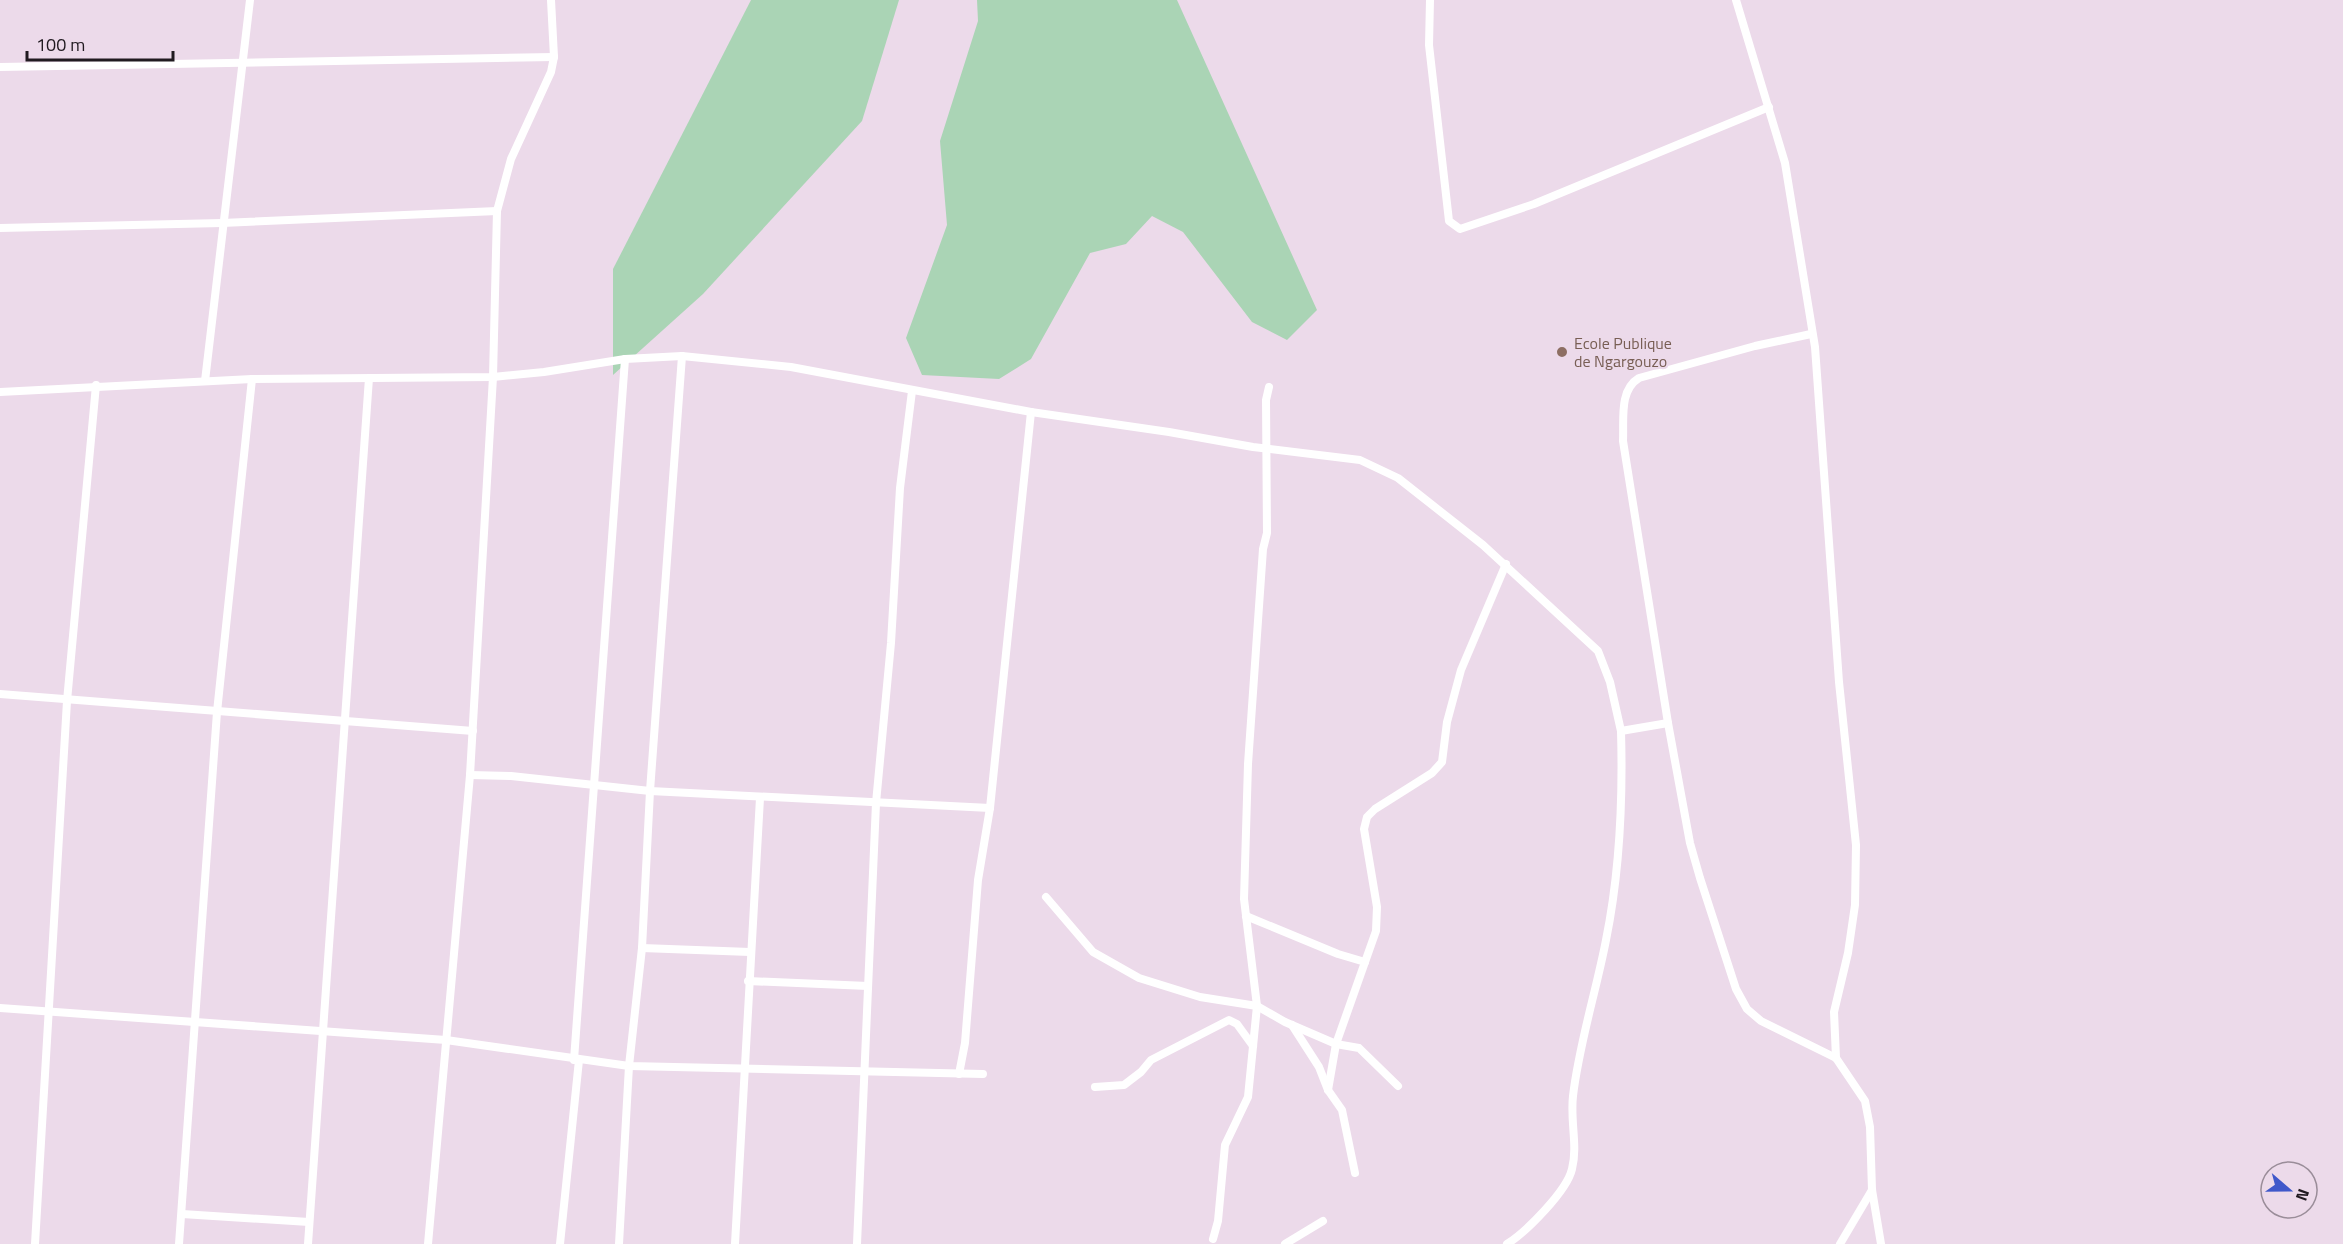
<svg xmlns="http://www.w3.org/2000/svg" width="2343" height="1244" font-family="'Titillium Web',sans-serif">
<rect width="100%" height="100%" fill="#ecdaea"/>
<g fill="#aad4b5">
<path d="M751,0H899L862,121L703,294L613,375V269Z"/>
<path d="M977,0H1177L1317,310L1287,340L1252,322L1183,232L1152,216L1126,244L1090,253L1031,359L999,379L922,375L906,338L947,225L940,141L978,21Z"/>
</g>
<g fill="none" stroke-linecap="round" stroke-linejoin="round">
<g stroke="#fff" stroke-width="8">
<path d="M1430,0L1429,45L1449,221L1460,229L1534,204L1769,107"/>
<path d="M1736,0L1785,163L1815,347L1839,682L1856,845L1855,905L1848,953L1834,1012L1836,1058"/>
<path d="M0,67L554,57"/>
<path d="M0,228L222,223L497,211"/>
<path d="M1811,334L1755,346L1639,378C1619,390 1624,419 1623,441L1668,723L1690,843L1700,878L1736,989L1747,1009L1761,1021L1836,1058L1865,1101L1870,1127L1872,1190L1881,1244"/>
<path d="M205,381L250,0"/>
<path d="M0,392L252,379L493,377L544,372L625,359L682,356L791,367L1031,412L1169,432L1253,447L1360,460L1398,478L1483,545L1598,651L1610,682L1621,731"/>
<path d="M0,694L473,731"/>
<path d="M470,775L511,776L650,791L990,808"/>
<path d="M1046,897L1093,952L1139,978L1200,997L1257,1006L1285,1022L1336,1044L1359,1048L1398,1086"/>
<path d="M1246,916L1338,954L1365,962"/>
<path d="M642,948L750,952"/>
<path d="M748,981L868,986"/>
<path d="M0,1008L446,1040L629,1066L983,1074"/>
<path d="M1292,1025L1319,1067L1328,1090L1342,1110L1355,1173"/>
<path d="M574,1060L625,359"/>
<path d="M959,1074L965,1043L978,880L990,808L1031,412"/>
<path d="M1095,1087L1124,1085L1141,1072L1151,1060L1229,1020L1237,1024L1253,1046"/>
<path d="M1328,1090L1336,1044L1376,931L1377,907L1364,829L1367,817L1375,809L1432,773L1442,762L1447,722L1461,670L1506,564"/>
<path d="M182,1214L309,1222"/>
<path d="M1213,1239L1218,1221L1225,1145L1248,1097L1257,1006L1244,899L1248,764L1263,549L1267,533L1266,400L1269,387"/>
<path d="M35,1244L67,701L96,385"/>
<path d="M179,1244L217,712L252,379"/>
<path d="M308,1244L369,378"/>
<path d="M428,1244L470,775L493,377L497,211L511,159L551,72L554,57L551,0"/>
<path d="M560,1244L579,1060"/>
<path d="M619,1244L629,1066L642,948L650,791L682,356"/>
<path d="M735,1244L760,798"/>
<path d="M857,1244L876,803L891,643L900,488L912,391"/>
<path d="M1285,1244L1323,1221"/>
<path d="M1507,1244C1526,1232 1567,1191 1572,1169C1578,1146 1570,1121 1573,1096C1579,1044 1596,992 1606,940C1620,871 1623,801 1621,731L1668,723"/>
<path d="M1840,1244L1872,1190"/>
</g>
</g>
<circle fill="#8d6e63" stroke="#ecdaea" stroke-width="2" cx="1562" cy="352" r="6"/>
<g text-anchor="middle" stroke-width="4.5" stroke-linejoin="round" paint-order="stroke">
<g font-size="16" fill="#785e54" stroke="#ecdaea" text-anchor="start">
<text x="1574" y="349">Ecole Publique<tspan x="1574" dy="18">de Ngargouzo</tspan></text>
</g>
</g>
<g transform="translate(2289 1190) rotate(110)"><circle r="28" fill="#ecdaea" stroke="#9a8d99" stroke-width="1.5"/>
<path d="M0-4.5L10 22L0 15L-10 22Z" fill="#3f58ca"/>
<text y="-9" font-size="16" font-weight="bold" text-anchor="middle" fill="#201a20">N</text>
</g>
<path d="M27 51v9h146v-9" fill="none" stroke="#201a20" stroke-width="3"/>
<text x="36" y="51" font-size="18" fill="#201a20" stroke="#ecdaea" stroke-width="4.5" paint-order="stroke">100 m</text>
</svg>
